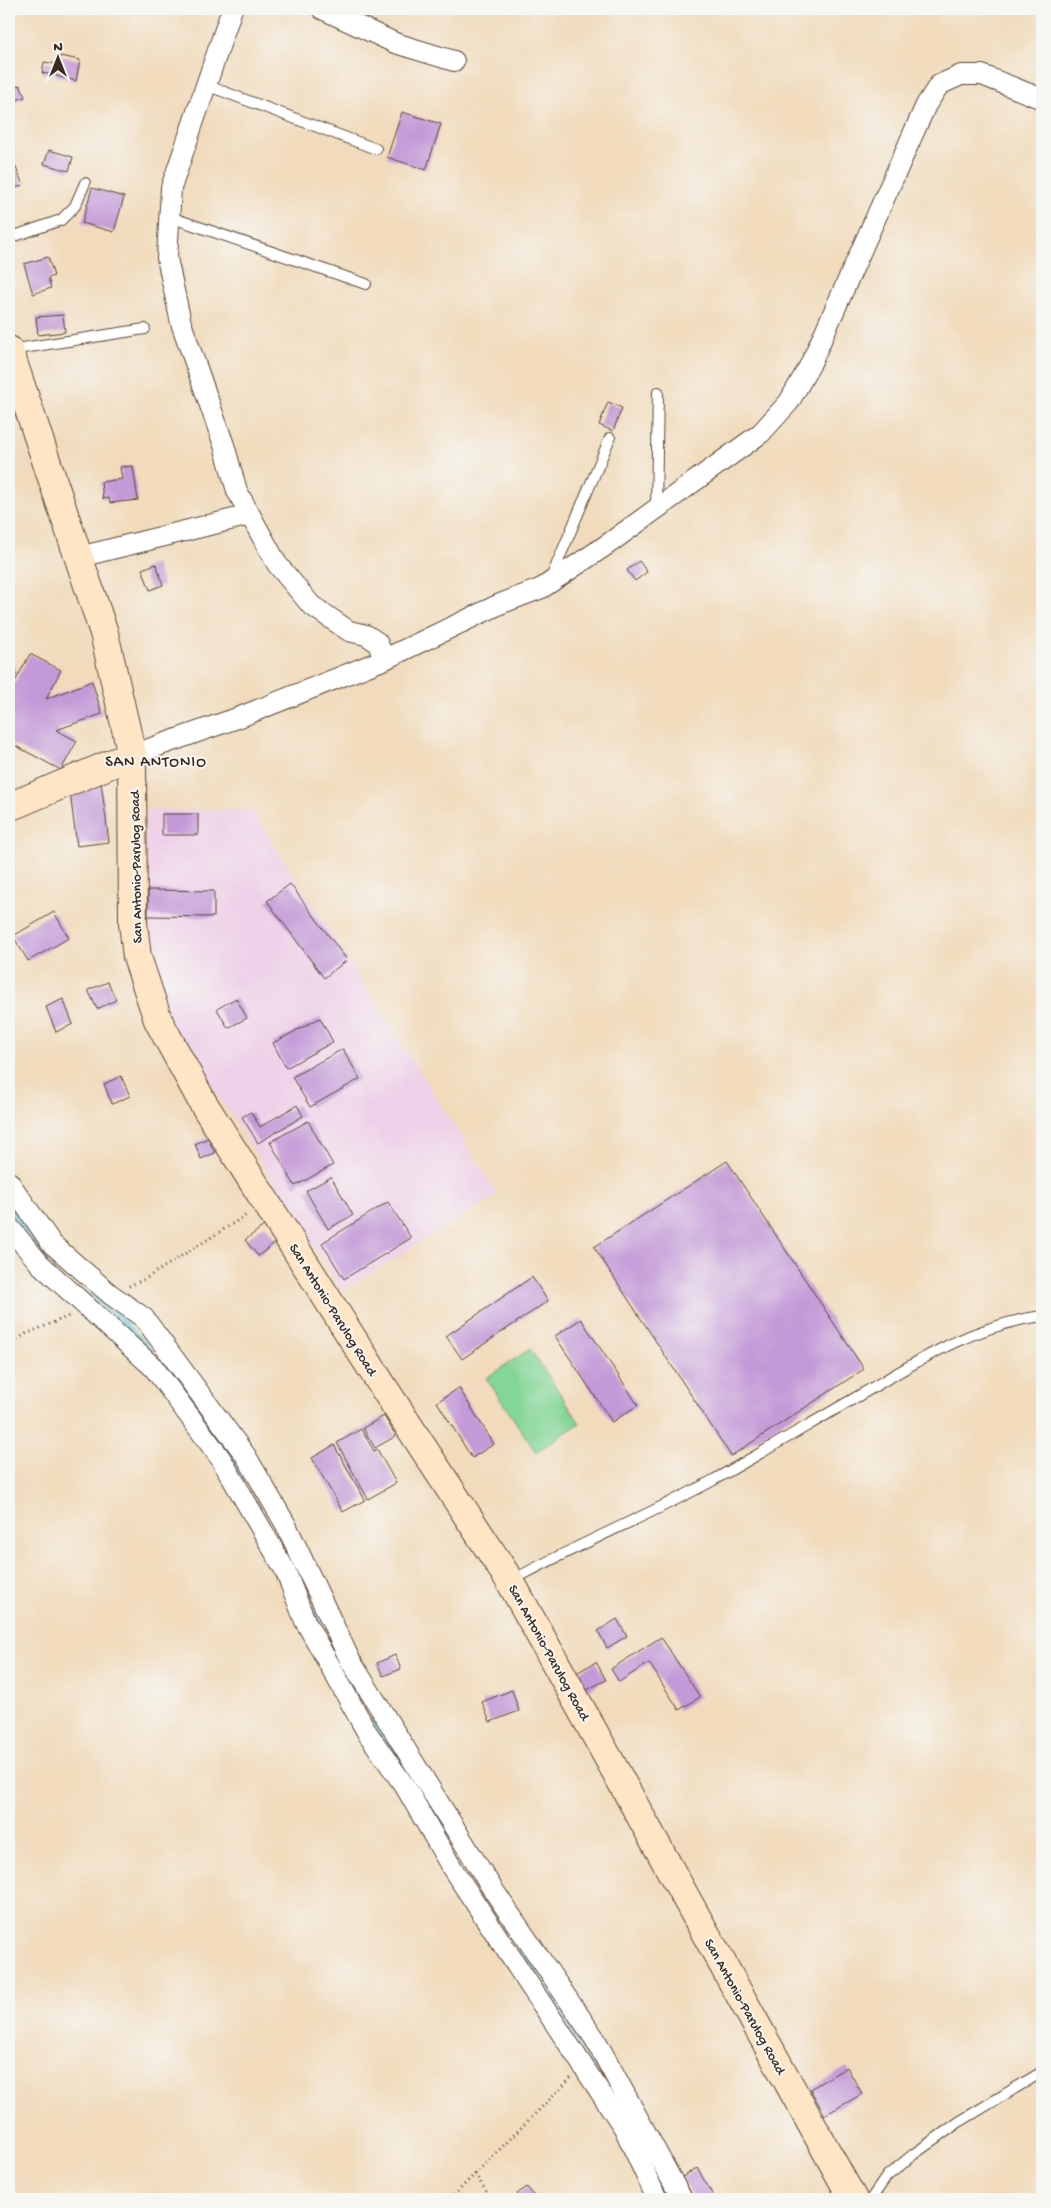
<svg xmlns="http://www.w3.org/2000/svg" width="1051" height="2208" font-family="'Gochi Hand',sans-serif">
<rect width="100%" height="100%" fill="#f6f6f2"/>
<filter id="ink" filterUnits="userSpaceOnUse"><feTurbulence type="fractalNoise" baseFrequency=".02" numOctaves="2"/><feDisplacementMap in="SourceGraphic" scale="10" xChannelSelector="R" yChannelSelector="G"/><feConvolveMatrix kernelMatrix="1 2 1 2 8 2 1 2 1" color-interpolation-filters="sRGB"/></filter>
<filter id="wash" filterUnits="userSpaceOnUse"><feTurbulence type="fractalNoise" baseFrequency=".0096" numOctaves="4" result="noise"/><feDisplacementMap in="SourceGraphic" scale="20" xChannelSelector="R" yChannelSelector="G"/><feGaussianBlur stdDeviation="1.12" result="paint"/><feColorMatrix in="noise" values="0 0 0 0 0 0 0 0 0 0 0 0 0 0 0 0 0 1.4 0 .05"/><feComposite in="paint" operator="in"/></filter>
<g filter="url(#wash)">
<rect width="100%" height="100%" fill="#f1dbbc"/>
<path fill="#eed0e8" d="M146,810H252L498,1194L342,1291L234,1119L167,1020L142,928Z"/>
<path fill="#84d697" stroke="#60805a" d="M530,1349L580,1423L536,1452L486,1378Z"/>
<g fill="none" stroke-linecap="round" stroke-linejoin="round">
<g stroke="#60c6dc" stroke-width="5.5">
<path d="M9,1207L25,1230L56,1266"/>
<path d="M84,1292C112,1309 132,1329 152,1354"/>
<path d="M205,1420L227,1448L244,1479"/>
<path d="M310,1607L319,1626"/>
<path d="M371,1721L397,1755"/>
<path d="M414,1782L434,1814"/>
<path d="M499,1915L596,2067"/>
</g>
</g>
<g id="blocks">
<g fill="#c399d7">
<path d="M60,56L80,60L76,81L56,76Z"/>
<path d="M44,62L56,64L54,75L42,73Z"/>
<path d="M20,85L25,97L14,101L9,89Z"/>
<path d="M402,112L441,124L426,170L387,157Z"/>
<path d="M49,150L73,157L69,171L44,164Z"/>
<path d="M12,158L23,185L9,191V159Z"/>
<path d="M92,188L124,197L114,232L82,223Z"/>
<path d="M48,257L54,276L48,278L51,288L33,294L24,264Z"/>
<path d="M63,315L65,332L38,335L36,317Z"/>
<path d="M608,402L622,408L613,431L599,425Z"/>
<path d="M133,466L138,500L110,503L109,498L103,499L101,482L122,479L120,467Z"/>
<path d="M639,561L647,572L635,581L627,570Z"/>
<path d="M156,564L163,585L150,590L142,569Z"/>
<path d="M11,654L16,675L9,676V655Z"/>
<path d="M30,654L61,670L46,699L92,681L102,714L56,730L77,741L61,770L14,745L9,747V693Z"/>
<path d="M101,782L109,842L77,846L69,785Z"/>
<rect x="162" y="814" width="36" height="21"/>
<path d="M290,884L347,960L324,978L267,901Z"/>
<path d="M148,890L214,891V917L148,916Z"/>
<path d="M54,912L69,938L28,961L13,936Z"/>
<path d="M108,982L116,1000L97,1009L88,990Z"/>
<path d="M236,998L247,1018L228,1028L217,1009Z"/>
<path d="M63,999L73,1024L56,1032L46,1007Z"/>
<path d="M320,1018L333,1042L286,1068L273,1043Z"/>
<path d="M343,1049L360,1079L310,1107L292,1077Z"/>
<path d="M121,1076L130,1096L112,1104L104,1084Z"/>
<path d="M297,1105L303,1116L258,1143L242,1117L251,1112L260,1127Z"/>
<path d="M308,1121L333,1165L295,1186L270,1142Z"/>
<path d="M208,1138L215,1153L201,1159L195,1144Z"/>
<path d="M727,1161L864,1369L731,1456L594,1247Z"/>
<path d="M331,1177L353,1215L328,1229L306,1191Z"/>
<path d="M388,1202L411,1238L344,1279L322,1243Z"/>
<path d="M265,1225L277,1241L258,1256L245,1240Z"/>
<path d="M532,1277L548,1301L462,1359L446,1336Z"/>
<path d="M581,1319L638,1405L612,1422L555,1336Z"/>
<path d="M459,1388L494,1444L472,1458L437,1402Z"/>
<path d="M384,1416L396,1436L375,1448L363,1428Z"/>
<path d="M361,1429L374,1451L377,1449L396,1483L368,1499L337,1443Z"/>
<path d="M334,1445L365,1500L343,1512L312,1458Z"/>
<path d="M617,1619L627,1636L607,1648L598,1631Z"/>
<path d="M661,1637L700,1697L679,1710L649,1663L619,1682L611,1669Z"/>
<path d="M395,1655L401,1669L383,1676L377,1663Z"/>
<path d="M596,1662L606,1680L579,1694L569,1677Z"/>
<path d="M512,1690L519,1711L490,1722L482,1702Z"/>
<path d="M847,2067L862,2094L825,2115L810,2089Z"/>
<path d="M697,2168L715,2199H694L682,2177Z"/>
<path d="M527,2187L535,2197L533,2199H521L517,2194Z"/>
</g>
</g>
</g>
<g filter="url(#ink)">
<use href="#blocks" fill-opacity="0" stroke="#564536" stroke-width="1"/>
<g fill="none" stroke-linecap="round" stroke-linejoin="round">
<g stroke="#564536" stroke-width="12">
<g id="lane">
<path d="M206,85L376,149"/>
<path d="M170,217L366,284"/>
<path d="M9,238L61,220L75,206L85,183"/>
<path d="M10,350L145,329"/>
<path d="M656,509L658,392"/>
<path d="M551,578L610,438"/>
<path d="M511,1581C576,1545 645,1517 710,1482C763,1452 815,1421 867,1391C924,1357 975,1325 1042,1316"/>
<path d="M871,2199L887,2176L914,2154L959,2122L1042,2072"/>
</g>
</g>
<g stroke="#564536" stroke-width="22">
<g id="street">
<path d="M232,9L171,188L167,258L181,323L224,445L237,491L277,564L311,605L349,631L366,635L377,642L385,659"/>
<path d="M322,9L395,43L454,61"/>
<path d="M79,557L250,515"/>
<path d="M132,755L240,717L385,659L500,604L542,588L608,544L761,433L789,402L810,365L926,105L939,85L961,75H982L1042,99"/>
<path d="M9,1182L52,1244L110,1294L144,1318L246,1456L286,1525L350,1660L492,1888L595,2039L682,2199"/>
<path d="M9,1227L40,1264L154,1368L221,1459L285,1570L305,1621L368,1734L406,1788L452,1868L624,2128L657,2199"/>
</g>
</g>
<g stroke="#564536" stroke-width="30">
<g id="secondary">
<path d="M9,350L104,633L132,755L133,923L137,957L158,1020L203,1103L382,1385L510,1581L853,2199"/>
<path d="M9,807L132,755"/>
</g>
</g>
<g stroke="#564536" stroke-width="3" stroke-dasharray="1 4" stroke-linecap="butt">
<path d="M129,1286L145,1279L248,1214"/>
<path d="M9,1345L26,1334L69,1316"/>
<path d="M475,2174L491,2199"/>
<path d="M450,2199L571,2078"/>
</g>
<use href="#lane" stroke="#fff" stroke-width="10"/>
<use href="#street" stroke="#fff" stroke-width="20"/>
<use href="#secondary" stroke="#fde5c5" stroke-width="28"/>
</g>
</g>
<g text-anchor="middle" stroke-width="4" stroke-linejoin="round" paint-order="stroke">
<g font-size="14" fill="#3b2a1e" stroke="#f6f6f2">
<text transform="translate(135 867) rotate(-91)" y="5">San Antonio-Parulog Road</text>
<text transform="translate(334 1309) rotate(58)" y="5">San Antonio-Parulog Road</text>
<text transform="translate(550 1652) rotate(61)" y="5">San Antonio-Parulog Road</text>
<text transform="translate(746 2006) rotate(61)" y="5">San Antonio-Parulog Road</text>
</g>
<g font-size="16" letter-spacing="1" fill="#3b2a1e" stroke="#f6f6f2">
<text x="156" y="766">SAN ANTONIO</text>
</g>
</g>
<rect width="1051" height="2208" fill="none" stroke="#f6f6f2" stroke-width="30"/>
<g transform="translate(58 58)" stroke="#f6f6f2" stroke-width="4" paint-order="stroke">
<path d="M0-4L9 19L0 12L-9 19Z" fill="#3b2a1e"/>
<text y="-8" font-size="14" font-weight="bold" text-anchor="middle" fill="#3b2a1e">N</text>
</g>
</svg>
